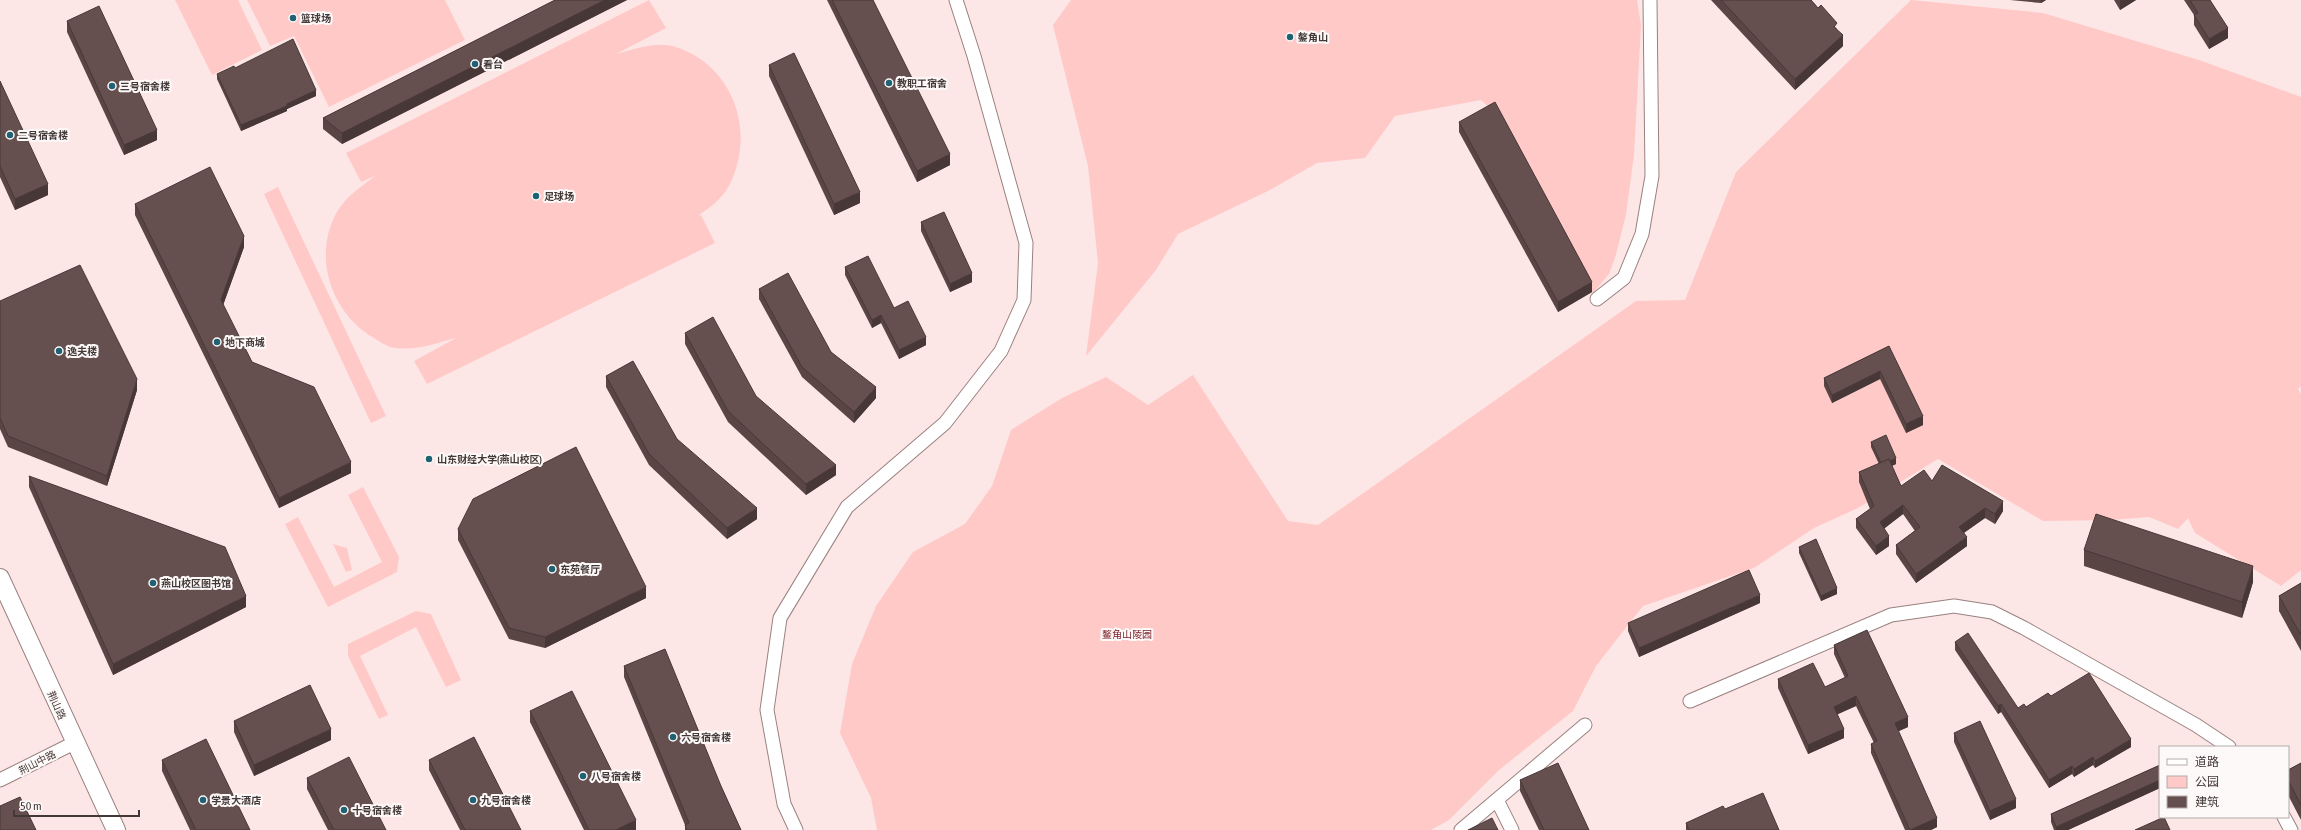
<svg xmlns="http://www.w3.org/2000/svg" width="2301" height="830" font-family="'Asap Condensed','Noto Sans SC',sans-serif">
<rect width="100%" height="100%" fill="#fde7e6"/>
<g fill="#ffc9c8">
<path d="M175,0H238L262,50L212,75Z"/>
<path d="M247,0H445L465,40L329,107L294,36L270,46Z"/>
<path d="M649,0L666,28L616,54C636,49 658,40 679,48C726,65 749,115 738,161C735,174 729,190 719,199C713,206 704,211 698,216L701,215L715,243L427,384L414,361L456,338C432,344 415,352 390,347C385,345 379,341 374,338C334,315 314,263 333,220C342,199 358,189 375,176L361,182L346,153Z"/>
<path d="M1071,0H1637L1641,25L1634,155L1626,215L1615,258L1609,274L1593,293L1495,113L1481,100L1395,116L1365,158L1317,163L1270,190L1178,234L1156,270L1086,356L1098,263L1088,166L1053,25Z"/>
<path d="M1911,0L2043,13L2199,60L2301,97V386L2298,389L2301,394V570L2281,586L2195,533L2188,518L2178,529L2149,517L2111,520L2043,521L1938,459L1858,508L1814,528L1754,568L1643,606L1596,666L1573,711L1499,770L1449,820L1431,830H877L871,798L840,733L852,664L876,606L913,552L965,524L992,486L1011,430L1062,398L1106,377L1148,405L1193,375L1288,521L1318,525L1636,301L1685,300L1736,172Z"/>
<path d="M278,187L386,416L371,423L264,194Z"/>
<path d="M363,487L399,557L397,572L328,607L285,524L298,517L334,587L382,562L348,495Z"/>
<path d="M333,544L347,548L352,570L346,572Z"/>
<path d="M416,611L431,614L461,680L446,687L416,627L360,656L388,715L379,719L348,656V644Z"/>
</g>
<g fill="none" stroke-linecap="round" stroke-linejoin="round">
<g stroke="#998180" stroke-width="15">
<g id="street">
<path d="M1597,299L1624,278L1642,234L1652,176L1650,0"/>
<path d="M1690,701L1891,615L1954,606L1992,612L2024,628L2196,725L2229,747"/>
<path d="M0,780L74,743"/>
<path d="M1497,800L1512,830"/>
<path d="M2284,817L2291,830"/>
<path d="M796,830L784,804L767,710L780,618L847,507L945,423L1001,351L1024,300L1026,243L974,56L956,0"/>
<path d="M1461,830L1585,725"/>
</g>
</g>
<g stroke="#998180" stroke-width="20">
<path id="secondary" d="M0,578L116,830"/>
</g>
<use href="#street" stroke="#fff" stroke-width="13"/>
<use href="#secondary" stroke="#fff" stroke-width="18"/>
</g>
<g fill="#584544">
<path d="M555,0H627L342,144L323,129V118Z"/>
<path d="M827,0H873L950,165L917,182Z"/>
<path d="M1711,0H1811L1837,29L1843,46L1795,90Z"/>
<path d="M2010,0H2046L2041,3Z"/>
<path d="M2114,0H2136L2120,10Z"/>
<path d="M2184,0H2210L2228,38L2209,49L2194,25V15Z"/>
<path d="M67,21L157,140L124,155L67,32Z"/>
<path d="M769,65L860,203L834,215L769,76Z"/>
<path d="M235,68L316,96L287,109V111L241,131L217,79V74Z"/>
<path d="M0,81L48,195L15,210L0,177Z"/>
<path d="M1459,122L1592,292L1558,312L1459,132Z"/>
<path d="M135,204L244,247L223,305L252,362L351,473L279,508L135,215Z"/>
<path d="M921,222L972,282L950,292L921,231Z"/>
<path d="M845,267L894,308L926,345L899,359L881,323L872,328L845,275Z"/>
<path d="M759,289L831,352L876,398L854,423L802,377L759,299Z"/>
<path d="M0,301L137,390L107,486L8,447L0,429Z"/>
<path d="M685,333L756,396L836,475L806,495L728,422L685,344Z"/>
<path d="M1889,346L1923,425L1906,433L1880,379L1832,403L1824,386V378Z"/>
<path d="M606,376L677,439L757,519L727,539L649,465L606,387Z"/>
<path d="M1871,442L1896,464L1892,466L1901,486L1932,481L2003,511L1995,524L1985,518L1964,533L1967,546L1916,583L1896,554V545L1915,531L1903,514L1884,528L1889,546L1876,555L1856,528V519L1870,509L1859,482V472L1879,464L1871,447Z"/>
<path d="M29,476L246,607L113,675L29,487Z"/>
<path d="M458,529L646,598L545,648L509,639L458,540Z"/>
<path d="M1799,547L1837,594L1821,601L1799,553Z"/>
<path d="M2084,550L2253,582L2242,618L2084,566Z"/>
<path d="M2301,583V651L2279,611V596Z"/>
<path d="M1760,603L1639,657L1628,631V623Z"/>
<path d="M1955,642L2018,708L2026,707L2051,696L2131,747L2095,768L2093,765L2074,777L2072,774L2049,788L2001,712L1998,714L1955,650Z"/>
<path d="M1834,645L1908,727L1898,731L1937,827L1931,830H1905L1871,753V744L1874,743L1856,706L1837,714L1844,738L1808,754L1778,688V679L1825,687L1845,678L1834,654Z"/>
<path d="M624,666L721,786L741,830H685V825L624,677Z"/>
<path d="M530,711L636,830H584L530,722Z"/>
<path d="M234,721L331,740L254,776L234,732Z"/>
<path d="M1954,733L2016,808L1990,820L1954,742Z"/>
<path d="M162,760L250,830H190L162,771Z"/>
<path d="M429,760L521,830H460L429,770Z"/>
<path d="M2301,763V820L2288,795V770Z"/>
<path d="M2160,765V788L2068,830H2054L2051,822V814Z"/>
<path d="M307,778L386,830H328L307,789Z"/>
<path d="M1520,780L1589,830H1539L1520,791Z"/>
<path d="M1725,809L1779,830H1686V823Z"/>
</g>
<g fill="#473837">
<path d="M605,0H627L342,144V133Z"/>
<path d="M2041,0H2046L2041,3Z"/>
<path d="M2120,0H2136L2120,10Z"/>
<path d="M2228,28V38L2209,49V39Z"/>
<path d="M1843,35V46L1795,90V79Z"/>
<path d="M316,90V96L287,109V111L241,131V125Z"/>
<path d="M157,130V140L124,155V145Z"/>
<path d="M950,154V165L917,182V171Z"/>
<path d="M48,184V195L15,210V199Z"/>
<path d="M860,192V203L834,215V204Z"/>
<path d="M244,236V247L221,311V300Z"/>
<path d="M972,273V282L950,292V284Z"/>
<path d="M1592,282V292L1558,312V302Z"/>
<path d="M881,315V323L872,328V320Z"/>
<path d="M926,337V345L899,359V350Z"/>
<path d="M1880,371V379L1832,403V395Z"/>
<path d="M137,379V390L107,486V476Z"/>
<path d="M876,387V398L854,423V412Z"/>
<path d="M1923,416V425L1906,433V424Z"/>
<path d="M1896,458V464L1881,470V465Z"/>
<path d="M351,462V473L279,508V498Z"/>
<path d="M836,465V475L806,495V484Z"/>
<path d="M2003,501V511L1995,524V514Z"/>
<path d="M1903,505V514L1880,532V522Z"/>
<path d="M757,508V519L727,539V528Z"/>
<path d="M1985,508V518L1959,536V527Z"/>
<path d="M1889,536V546L1876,555V546Z"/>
<path d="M1967,537V546L1916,583V574Z"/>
<path d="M2253,566V582L2242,618V602Z"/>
<path d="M646,587V598L545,648V637Z"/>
<path d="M1837,588V594L1821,601V596Z"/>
<path d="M1760,595V603L1639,657V648Z"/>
<path d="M246,596V607L113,675V664Z"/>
<path d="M1856,696V706L1834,716V707Z"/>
<path d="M2001,704V712L1998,714V706Z"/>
<path d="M1908,717V727L1895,733V723Z"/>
<path d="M331,729V740L254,776V765Z"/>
<path d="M1844,729V738L1808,754V745Z"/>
<path d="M2131,739V747L2095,768V761Z"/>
<path d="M2093,757V765L2074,777V769Z"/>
<path d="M2072,766V774L2049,788V780Z"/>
<path d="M2160,780V788L2068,830H2056V827Z"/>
<path d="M2016,799V808L1990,820V811Z"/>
<path d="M1937,818V827L1931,830H1910Z"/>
<path d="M636,820V830H616Z"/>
</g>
<g fill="#66504f" stroke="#473837">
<path d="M555,0H605L342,133L323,118Z"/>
<path d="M832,0H873L950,154L917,171Z"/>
<path d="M1721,0H1811L1818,8L1821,5L1837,23L1834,27L1843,35L1795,79Z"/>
<path d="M2190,0H2210L2228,28L2209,39L2194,15L2198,13Z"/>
<path d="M99,6L157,130L124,145L67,21Z"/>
<path d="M293,39L316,90L287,104V106L241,125L217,74L234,66L235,68Z"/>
<path d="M794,53L860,192L834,204L769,65Z"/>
<path d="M0,81L48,184L15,199L0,166Z"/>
<path d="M1495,102L1592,282L1558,302L1459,122Z"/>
<path d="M210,167L244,236L221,300L252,362L314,387L351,462L279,498L135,204Z"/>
<path d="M944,212L972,273L950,284L921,222Z"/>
<path d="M868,256L894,308L908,301L926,337L899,350L881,315L872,320L845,267Z"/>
<path d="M80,265L137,379L107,476L8,436L0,418V301Z"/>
<path d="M788,273L831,352L876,387L854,412L802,367L759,289Z"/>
<path d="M713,317L756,396L836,465L806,484L728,411L685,333Z"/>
<path d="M1889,346L1923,416L1906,424L1880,371L1832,395L1824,378Z"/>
<path d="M633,361L677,439L757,508L727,528L649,454L606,376Z"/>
<path d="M1886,435L1896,458L1890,461L1889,459L1881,463L1871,442Z"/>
<path d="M576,447L646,587L545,637L509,628L458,529L473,499Z"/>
<path d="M1889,459L1901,486L1924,470L1932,481L1942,465L2003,501L1995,514L1985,508L1959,527L1967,537L1916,574L1896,545L1920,527L1903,505L1880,522L1889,536L1876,546L1856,519L1874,506L1859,472Z"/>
<path d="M29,476L225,547L246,596L113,664Z"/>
<path d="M2096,514L2253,566L2242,602L2084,550Z"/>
<path d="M1816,539L1837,588L1821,596L1799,547Z"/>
<path d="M1749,570L1760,595L1639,648L1628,623Z"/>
<path d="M2301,583V635L2279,596Z"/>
<path d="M1867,630L1908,717L1895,723L1937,818L1910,830L1871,744L1877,741L1856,696L1834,707L1844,729L1808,745L1778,679L1813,663L1825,687L1848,676L1834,645Z"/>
<path d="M1968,633L2018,708L2024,704L2026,707L2048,693L2051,696L2089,673L2131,739L2095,761L2093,757L2074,769L2072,766L2049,780L2001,704L1998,706L1955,642Z"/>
<path d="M665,649L721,786L741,830H687L685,825L689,823L624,666Z"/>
<path d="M310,685L331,729L254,765L234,721Z"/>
<path d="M572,691L636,820L616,830H589L530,711Z"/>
<path d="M1980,721L2016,799L1990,811L1954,733Z"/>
<path d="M474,737L521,830H465L429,760Z"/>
<path d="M206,739L250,830H196L162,760Z"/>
<path d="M349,757L386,830H334L307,778Z"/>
<path d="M1558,763L1589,830H1544L1520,780Z"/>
<path d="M2301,763V805L2288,780V770Z"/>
<path d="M2160,765V780L2056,827L2051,814Z"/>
<path d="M1763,793L1779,830H1689L1686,823L1723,806L1725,809Z"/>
<path d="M20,797L36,830H0V806Z"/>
<path d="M2164,817L2170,830H2135Z"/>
<path d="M1492,818L1498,830H1468Z"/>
</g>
<g fill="#1e6274" stroke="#fef9f9" stroke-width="1.5">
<circle cx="293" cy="18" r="4"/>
<circle cx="1290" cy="37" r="4"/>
<circle cx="475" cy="64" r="4"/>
<circle cx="889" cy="83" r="4"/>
<circle cx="112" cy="86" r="4"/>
<circle cx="10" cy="135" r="4"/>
<circle cx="536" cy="196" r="4"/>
<circle cx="217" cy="342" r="4"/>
<circle cx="59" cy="351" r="4"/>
<circle cx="429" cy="459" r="4"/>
<circle cx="552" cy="569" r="4"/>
<circle cx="153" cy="583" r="4"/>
<circle cx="673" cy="737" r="4"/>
<circle cx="583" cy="776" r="4"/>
<circle cx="203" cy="800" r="4"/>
<circle cx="473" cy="800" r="4"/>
<circle cx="344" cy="810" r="4"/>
</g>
<g text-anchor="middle" stroke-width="4" stroke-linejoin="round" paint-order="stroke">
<g font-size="10" font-weight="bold" fill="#433838" stroke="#fef9f9" text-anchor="start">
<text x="301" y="22">篮球场</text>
<text x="1298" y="41">鏊角山</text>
<text x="483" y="68">看台</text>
<text x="897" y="87">教职工宿舍</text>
<text x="120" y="90">三号宿舍楼</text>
<text x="18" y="139">二号宿舍楼</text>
<text x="544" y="200">足球场</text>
<text x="225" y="346">地下商城</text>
<text x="67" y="355">逸夫楼</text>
<text x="437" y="463">山东财经大学(燕山校区)</text>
<text x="560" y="573">东苑餐厅</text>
<text x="161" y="587">燕山校区图书馆</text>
<text x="681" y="741">六号宿舍楼</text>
<text x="591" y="780">八号宿舍楼</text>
<text x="211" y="804">学景大酒店</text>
<text x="481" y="804">九号宿舍楼</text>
<text x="352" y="814">十号宿舍楼</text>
</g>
<g font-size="10" fill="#781c25" stroke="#fef9f9">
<text x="1127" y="638">鳌角山陵园</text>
</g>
<g font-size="10" fill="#433838" stroke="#fef9f9">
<text transform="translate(57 705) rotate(66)" y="4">荆山路</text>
<text transform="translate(37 762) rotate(-27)" y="4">荆山中路</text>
</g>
</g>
<rect x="2159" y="746" width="130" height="72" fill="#fef9f9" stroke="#b3acac"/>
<rect x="2167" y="759" width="20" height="6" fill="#ffffff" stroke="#b3acac"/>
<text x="2195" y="766" font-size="12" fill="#433838">道路</text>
<rect x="2167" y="776" width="20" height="12" fill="#ffc9c8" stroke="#b3acac"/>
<text x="2195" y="786" font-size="12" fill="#433838">公园</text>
<rect x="2167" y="796" width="20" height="12" fill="#66504f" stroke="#b3acac"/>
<text x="2195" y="806" font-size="12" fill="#433838">建筑</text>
<path d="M14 810v6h125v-6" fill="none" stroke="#433838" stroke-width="2"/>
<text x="20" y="810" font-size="12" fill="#433838" stroke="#fef9f9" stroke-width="3" paint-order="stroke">50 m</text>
</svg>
